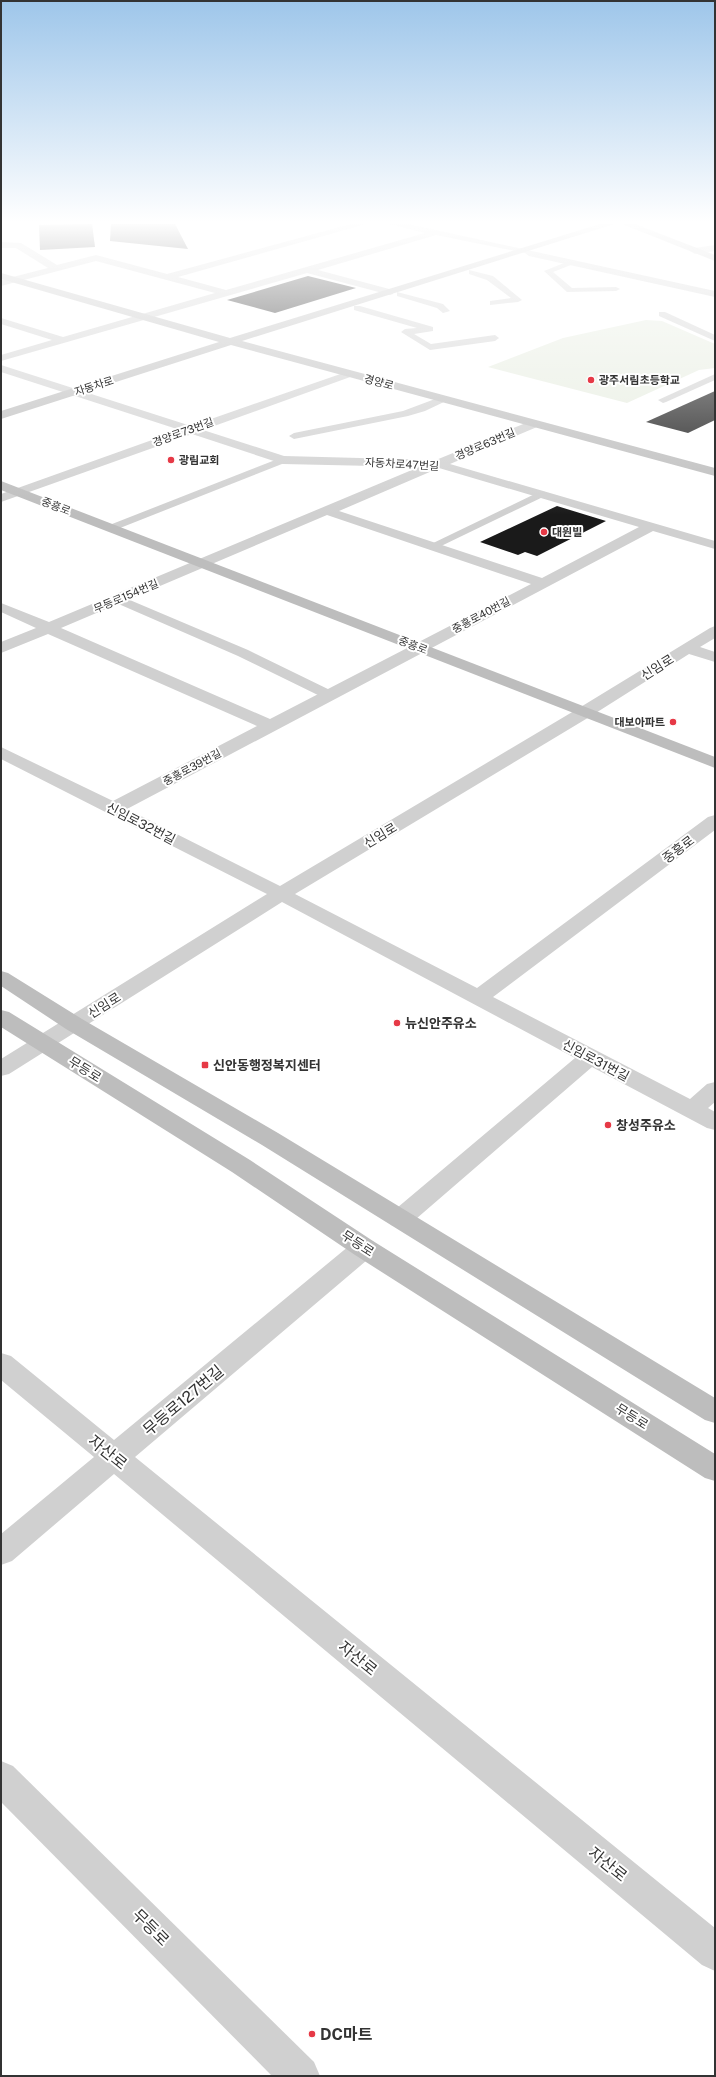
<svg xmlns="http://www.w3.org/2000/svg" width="716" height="2077" font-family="'Public Sans','Noto Sans KR',sans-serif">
<rect width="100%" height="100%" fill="#fff"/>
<path fill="#e6ecdf" d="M646,320L662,321L715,344V368L699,370L627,403L488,367L563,338Z"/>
<g fill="#1a1a1a">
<path d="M92,224L95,247L40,250L39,225Z"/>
<path d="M111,224H175L188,249L110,241Z"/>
<path d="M308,276L356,288L275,313L227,300Z"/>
<path d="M715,391V420L688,433L646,422Z"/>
<path d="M557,506L606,521L537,556L525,552L518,555L480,542Z"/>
</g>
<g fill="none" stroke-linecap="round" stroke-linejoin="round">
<g fill="#d0d0d0" fill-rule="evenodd">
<path d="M569,261L576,263L553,272L572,288L616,287L620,289L616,291L567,292L544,271Z"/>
<path d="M469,270L493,276L522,300L518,302L490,305V301L511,298L487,280L469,274Z"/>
<path d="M397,292L443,304L450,311L443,313L437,308L397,296Z"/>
<path d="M354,306H360L433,327V331L414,334L431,344L495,335L499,338L495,341L430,350L401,332L405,329L417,328L354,310Z"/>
<path d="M659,312H665L715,335V341L659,316Z"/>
<path d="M715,374V380L666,402L663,403L658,400Z"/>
<path d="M443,396L448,399L446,401L425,411L408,416L294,439L289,436L294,433L403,411Z"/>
<path d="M283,457L287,458L288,460L287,462L115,530L111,531L105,528L107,526Z"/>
<path d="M541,491L545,492L546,494L545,496L437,548H429L427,546Z"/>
<path d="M118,595L248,650L334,692L336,695L329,699L324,698L238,656L114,602L112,599L114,596Z"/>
</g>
<g fill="#d0d0d0" fill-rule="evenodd">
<path d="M351,224H366L178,277L226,290L425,233L390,224H408L715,291V297L529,256L525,253L436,235L318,270L393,290V294L390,295L307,273L1,361V355L52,340L1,324V318L63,337L215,293L96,261L1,286V280L48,268L16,248H1V242L21,243L57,265L96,255L167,274Z"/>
<path d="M715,245V251L695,254L690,251L695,248Z"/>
<path d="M1,365L191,426L349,371L353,372L355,374L353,376L203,430L284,456L436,460L533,420L539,424L537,427L450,464L715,541V549L653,531L127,809L280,886L579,708L710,628L715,626V638L700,647L715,652V662L689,654L591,716L295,894L477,988L708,817L715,815V830L493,997L690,1099L707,1084L715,1082V1102L708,1108L715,1112V1130L707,1128L592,1067L409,1225L400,1228L391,1225L388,1219L391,1213L575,1058L282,902L9,1074L1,1076V1059L267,894L1,759V747L113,801L257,726L48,634L1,653V642L36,628L1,612V603L49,622L419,467L283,464L192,434L1,502V494L180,430L1,372ZM439,468L639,527L542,578L339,511ZM327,515L531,584L270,719L61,628Z"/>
<path d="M364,1239L373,1241L377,1248L373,1255L135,1457L715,1928V1971L702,1965L114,1474L12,1561L1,1565V1534L94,1457L1,1380V1353L11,1356L114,1440L355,1241Z"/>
<path d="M1,1761L13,1766L314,2062L320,2076H272L1,1802Z"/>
</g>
<g fill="#bdbdbd" fill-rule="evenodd">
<path d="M600,224H614L242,341L715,468V476L231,345L1,419V411L219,342L1,279V273L230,338Z"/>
<path d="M622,224H635L715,255V261Z"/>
<path d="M1,481L715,757V768L1,490Z"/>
<path d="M1,971L8,973L82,1019L278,1133L715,1398V1423L705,1420L262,1145L66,1029L1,986Z"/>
<path d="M1,1010L9,1012L250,1160L373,1241L715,1454V1481L705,1478L355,1255L232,1172L1,1027Z"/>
</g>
</g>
<linearGradient id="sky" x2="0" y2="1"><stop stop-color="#9ec6ea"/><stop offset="0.43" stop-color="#fff"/><stop offset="1" stop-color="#fff" stop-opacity="0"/></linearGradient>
<rect width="716" height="515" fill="url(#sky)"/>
<g fill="#e63946" stroke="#fff" stroke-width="1.5">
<circle cx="591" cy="380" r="4"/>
<circle cx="171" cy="460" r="4"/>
<circle cx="544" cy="532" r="4"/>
<circle cx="673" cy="722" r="4"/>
<circle cx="397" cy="1023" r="4"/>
<rect x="201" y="1061" width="8" height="8" rx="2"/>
<circle cx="608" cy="1125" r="4"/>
<circle cx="312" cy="2034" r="4"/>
</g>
<g text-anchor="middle" stroke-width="4" stroke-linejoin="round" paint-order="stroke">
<g font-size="11" font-weight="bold" fill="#333" stroke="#fff" text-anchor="start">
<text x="599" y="384">광주서림초등학교</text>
<text x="179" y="464">광림교회</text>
<text x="552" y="536">대원빌</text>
<text x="665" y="726" text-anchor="end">대보아파트</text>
</g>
<g font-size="11" fill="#333" stroke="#fff">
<text transform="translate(379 382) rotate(15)" y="4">경양로</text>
<text transform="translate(94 386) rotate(-18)" y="4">자동차로</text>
<text transform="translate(183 432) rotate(-20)" y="4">경양로73번길</text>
<text transform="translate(485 444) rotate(-23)" y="4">경양로63번길</text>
<text transform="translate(402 464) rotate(3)" y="4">자동차로47번길</text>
<text transform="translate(56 506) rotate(21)" y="4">중흥로</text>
<text transform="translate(126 596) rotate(-23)" y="4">무등로154번길</text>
<text transform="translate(481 615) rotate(-28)" y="4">중흥로40번길</text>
<text transform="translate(413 645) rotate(21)" y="4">중흥로</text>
<text transform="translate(192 767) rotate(-28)" y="4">중흥로39번길</text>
</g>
<g font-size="13" fill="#333" stroke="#fff">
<text transform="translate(657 667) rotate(-32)" y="5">신임로</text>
<text transform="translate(141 823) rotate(27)" y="5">신임로32번길</text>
<text transform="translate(380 835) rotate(-31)" y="5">신임로</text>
<text transform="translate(678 849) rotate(-37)" y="5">중흥로</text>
<text transform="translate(104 1005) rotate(-32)" y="5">신임로</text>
<text transform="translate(596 1060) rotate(28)" y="5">신임로31번길</text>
<text transform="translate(85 1069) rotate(32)" y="5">무등로</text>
<text transform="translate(358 1243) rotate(33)" y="5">무등로</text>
<text transform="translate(632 1416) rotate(32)" y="5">무등로</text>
</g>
<g font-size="13" font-weight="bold" fill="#333" stroke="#fff" text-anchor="start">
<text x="405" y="1028">뉴신안주유소</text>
<text x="213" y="1070">신안동행정복지센터</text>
<text x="616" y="1130">창성주유소</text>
</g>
<g font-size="16" fill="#333" stroke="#fff">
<text transform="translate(183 1400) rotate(-40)" y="6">무등로127번길</text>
<text transform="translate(108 1452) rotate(39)" y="6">자산로</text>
<text transform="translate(358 1658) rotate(39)" y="6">자산로</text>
<text transform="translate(608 1864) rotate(39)" y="6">자산로</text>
<text transform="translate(151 1927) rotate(45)" y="6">무등로</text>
</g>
<g font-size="16" font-weight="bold" fill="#333" stroke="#fff" text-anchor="start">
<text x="320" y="2040">DC마트</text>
</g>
</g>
<rect width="716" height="2077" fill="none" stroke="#333333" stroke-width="4"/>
</svg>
